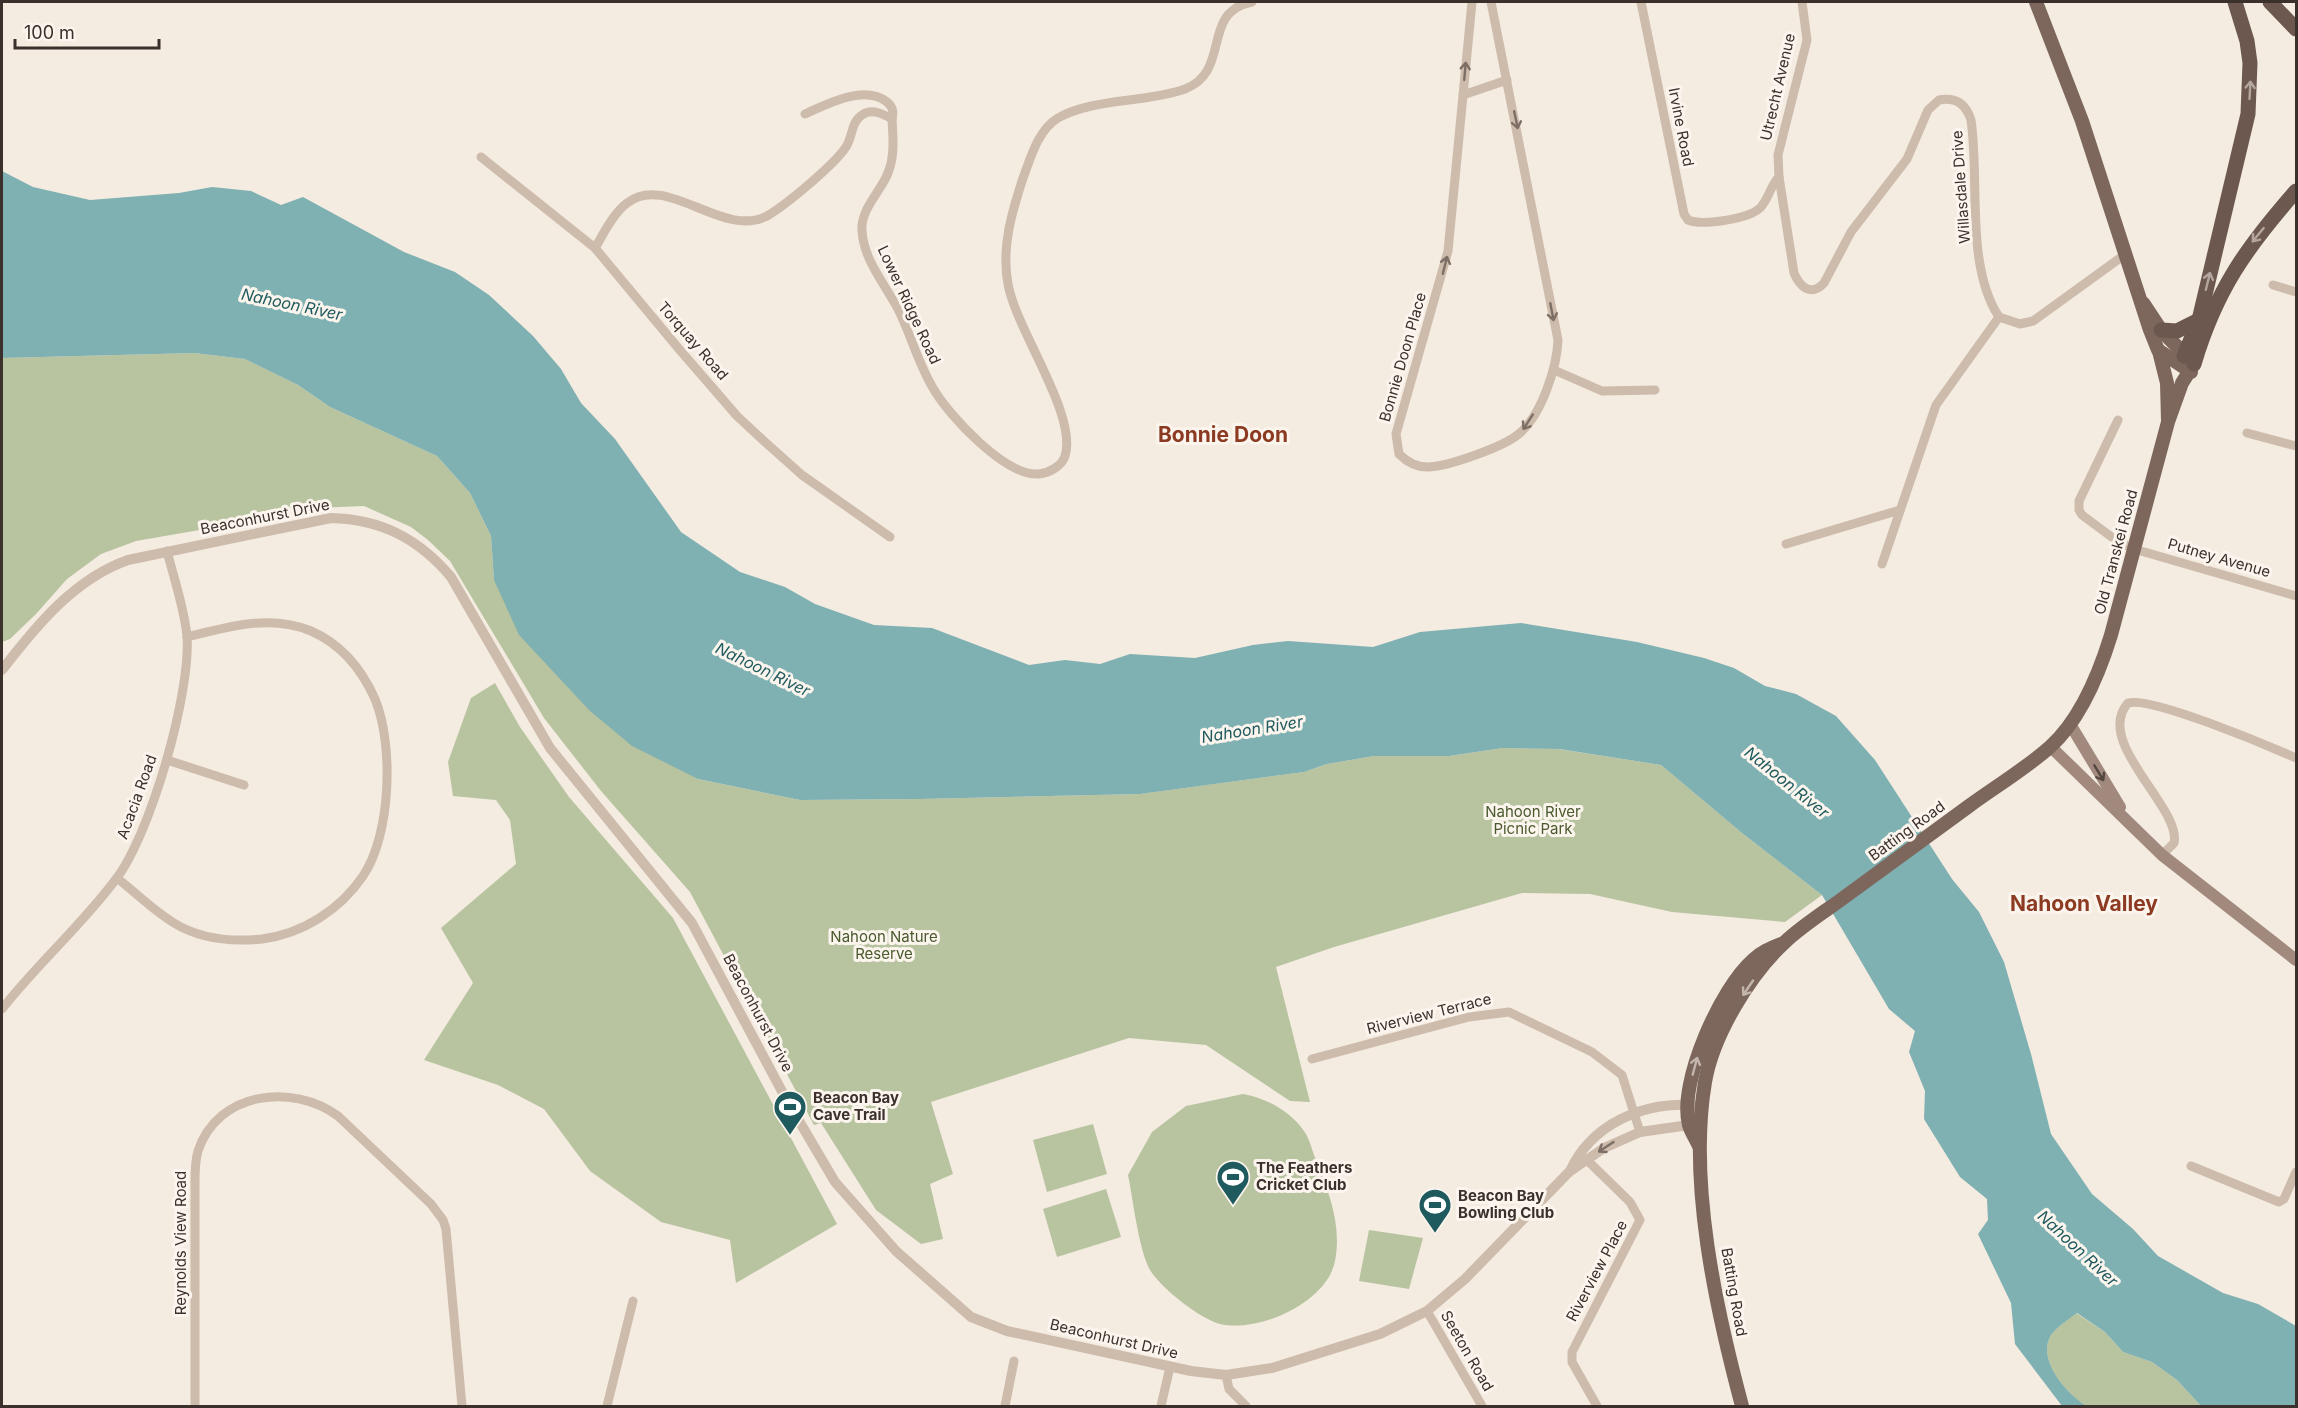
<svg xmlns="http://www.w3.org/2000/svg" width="2298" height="1408" font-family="Inter,sans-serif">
<rect width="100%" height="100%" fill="#f4ebe1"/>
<g fill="#b8c4a0">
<path d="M194,353L245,359L298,385L330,407L437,456L470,493L491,536L494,580L698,779L800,800L919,799L1139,794L1304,772L1327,764L1374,756H1449L1503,748L1558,749L1661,765L1742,833L1822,895L1785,922L1672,912L1590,894L1522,893L1334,947L1276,967L1310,1102L1290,1101L1206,1045L1129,1038L931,1102L953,1174L930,1184L943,1239L921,1244L876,1210L821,1123L814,1125L690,892L601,791L544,718L450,561L428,540L411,527L364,506L291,509L246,522L136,541L101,554L67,579L36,614L10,639L2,642V358Z"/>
<path d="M495,683L520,727L569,797L673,918L837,1224L736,1283L730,1240L661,1222L590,1171L544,1109L498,1085L424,1060L473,983L441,928L516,864L510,820L496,800L453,796L448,762L471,698Z"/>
<path d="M1243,1094C1266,1098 1290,1111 1304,1131C1310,1139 1312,1151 1316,1160C1329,1192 1342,1226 1335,1261C1327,1303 1258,1333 1220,1324C1199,1318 1164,1290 1152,1273C1139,1255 1133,1198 1128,1175L1152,1132L1186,1106Z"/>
<path d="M1093,1124L1107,1174L1047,1192L1033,1140Z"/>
<path d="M1106,1189L1121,1237L1057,1257L1043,1209Z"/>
<path d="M1369,1230L1423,1238L1409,1289L1359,1281Z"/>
<path d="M2076,1313L2105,1332L2123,1352L2152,1362L2177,1380L2201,1406H2087C2067,1395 2036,1359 2051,1335C2057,1327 2069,1319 2076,1313Z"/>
</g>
<path fill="#7fb0b2" d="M2,171L33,187L90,200L179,193L212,187L251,191L281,205L303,197L404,252L455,272L489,295L533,336L561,369L581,403L615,439L681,532L740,572L785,587L815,604L874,625L932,628L1029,665L1065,660L1100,664L1130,654L1195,658L1253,645L1288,641L1373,647L1420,632L1521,623L1637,642L1704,658L1734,668L1765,686L1796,694L1836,716L1875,760L1952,879L1979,912L2004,962L2031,1054L2051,1134L2092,1194L2133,1229L2158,1256L2223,1293L2258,1304L2296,1326V1406H2201L2177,1380L2152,1362L2123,1352L2105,1332L2077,1313C2069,1319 2057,1327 2051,1335C2036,1359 2067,1395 2087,1406H2062L2015,1344L2011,1303L1978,1234L1988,1220L1987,1199L1960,1177L1924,1119L1925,1091L1909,1052L1915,1031L1889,1009L1822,895L1742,833L1661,765L1559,749L1503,748L1449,756H1374L1327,764L1304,772L1140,794L919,799L800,800L698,779L632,746L589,710L519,635L494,580L491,536L470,493L437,456L330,407L298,385L245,359L194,353L2,358Z"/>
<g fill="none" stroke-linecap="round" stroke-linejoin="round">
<g stroke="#cdbbac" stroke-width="9">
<path d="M1472,2L1448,251L1396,434L1399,454C1407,462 1416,467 1427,467C1447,467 1507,446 1521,432C1542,413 1557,367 1558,340L1491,2"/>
<path d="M1641,2L1684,214L1688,220C1703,226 1748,219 1760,208C1769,199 1770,186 1779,177L1778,155L1807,40L1802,2"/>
<path d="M1463,95L1507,80"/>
<path d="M805,114C827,104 864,84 887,102C893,107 894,112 892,119"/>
<path d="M481,157L595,248L679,349L737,416L765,442L802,475L890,537"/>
<path d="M1779,177L1794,273C1800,287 1811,297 1824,283L1851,232L1907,159L1928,110L1939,100C1956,97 1966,104 1971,120C1980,180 1965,265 1999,317L2020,324L2033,321L2127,253"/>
<path d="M595,248C604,233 612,215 627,203C667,172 722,239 767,216C786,205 834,165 846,147C853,136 851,122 862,115C872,108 883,114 892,119C893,138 895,155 888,173C881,191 860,210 862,231C864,261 885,284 898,309C911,335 918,363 933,388C948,415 1006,477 1039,474C1049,473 1062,466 1065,456C1078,415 1016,330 1008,284C1001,247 1012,212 1023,178C1031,157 1038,130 1058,118C1093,98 1146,103 1185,89C1232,71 1200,12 1252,2"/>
<path d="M2273,285L2296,292"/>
<path d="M1554,370L1602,391L1655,390"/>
<path d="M2118,420L2079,501V510L2082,515L2117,541L2134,549L2296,596"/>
<path d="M2247,433L2296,446"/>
<path d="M1786,544L1900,510"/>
<path d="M1882,564L1936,405L1999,317"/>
<path d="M167,760L244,785"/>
<path d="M2162,855L2174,843C2182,808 2093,742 2128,703C2151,696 2269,746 2296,758"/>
<path d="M117,878C136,893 154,911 174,923C200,939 232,942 262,939C302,934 340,910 363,876C391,835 394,745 375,699C362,670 341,644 311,631C270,614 228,627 187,637"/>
<path d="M2,1009C37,964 82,925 116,879C151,833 191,693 187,636C184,607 174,579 167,551"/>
<path d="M1312,1059L1469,1017L1509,1012L1592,1052L1622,1075L1640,1132"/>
<path d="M1588,1161L1630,1202L1640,1220L1572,1352V1362L1597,1406"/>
<path d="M2191,1166L2279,1202L2284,1199L2296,1172"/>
<path d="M1427,1311L1482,1406"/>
<path d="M1226,1375L1229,1389L1246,1406"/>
<path d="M195,1406V1183C195,1172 195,1161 198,1151C218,1091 293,1083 338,1116L431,1204L443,1220L446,1229L462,1406"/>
<path d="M607,1406L633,1301"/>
<path d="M1005,1406L1014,1361"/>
<path d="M1161,1406L1170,1367"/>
</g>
<g stroke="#cdbbac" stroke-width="10">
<path d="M2,670C36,626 74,579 128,560L331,518C381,519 419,539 451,577L550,748L692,923L785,1097L835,1182L896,1251L971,1317L1007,1331L1191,1371L1226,1375L1272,1368L1380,1334L1427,1311L1465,1279L1569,1172L1604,1148L1640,1132L1696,1124"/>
<path d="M1570,1171C1592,1124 1642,1102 1693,1105"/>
</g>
<g stroke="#a18a7d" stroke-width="12">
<path d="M2070,724L2120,807"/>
<path d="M2051,747L2162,855L2296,960"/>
</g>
<g stroke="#7d675c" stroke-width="14">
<path d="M2036,2L2082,121L2150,330L2158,350L2191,372"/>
<path d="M2159,351L2167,383L2168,420"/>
<path d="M1699,1146C1696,1139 1691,1132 1689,1125C1678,1082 1721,988 1753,960C1761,952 1771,948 1781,944"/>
<path d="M1742,1406C1716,1309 1688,1182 1705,1082C1713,1035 1750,974 1785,942C1803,925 1826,911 1846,896C1887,866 1928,836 1969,806C1995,787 2025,769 2050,747C2081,719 2099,674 2111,635L2168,422L2182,383L2194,364L2161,330L2143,303"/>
</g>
<g stroke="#6c584f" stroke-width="15">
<path d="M2270,2L2296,29"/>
<path d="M2161,330L2177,331L2199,320"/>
<path d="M2184,356L2199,320L2248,114L2250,63L2247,41L2235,2"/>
<path d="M2194,364C2216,290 2246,248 2296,191"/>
</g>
</g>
<defs><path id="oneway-shaft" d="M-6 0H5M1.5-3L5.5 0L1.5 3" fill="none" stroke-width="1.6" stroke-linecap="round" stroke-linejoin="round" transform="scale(1.5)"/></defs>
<g stroke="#7d6f65">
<use href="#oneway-shaft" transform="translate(1465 71) rotate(-85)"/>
<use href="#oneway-shaft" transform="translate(1516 120) rotate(78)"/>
<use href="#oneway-shaft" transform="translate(1445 265) rotate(-76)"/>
<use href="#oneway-shaft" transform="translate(1552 312) rotate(79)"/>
<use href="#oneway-shaft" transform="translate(1528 422) rotate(123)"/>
<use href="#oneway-shaft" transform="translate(1606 1147) rotate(147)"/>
</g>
<g stroke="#b4a69e">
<use href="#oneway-shaft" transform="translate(2250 90) rotate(-87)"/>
<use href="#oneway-shaft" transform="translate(2258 235) rotate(129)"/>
<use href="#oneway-shaft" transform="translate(2208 281) rotate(-76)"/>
</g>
<use stroke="#544640" href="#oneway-shaft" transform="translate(2099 773) rotate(59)"/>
<g stroke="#c2b5ac">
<use href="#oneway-shaft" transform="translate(1748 988) rotate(124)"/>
<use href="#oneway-shaft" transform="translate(1695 1066) rotate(-75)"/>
</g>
<defs>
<g id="stadium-pin" transform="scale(1.725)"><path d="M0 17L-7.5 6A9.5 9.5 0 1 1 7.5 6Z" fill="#1f5a5e" stroke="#fbf5ee"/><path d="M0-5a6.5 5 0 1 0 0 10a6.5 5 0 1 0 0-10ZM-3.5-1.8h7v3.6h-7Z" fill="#fff"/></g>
</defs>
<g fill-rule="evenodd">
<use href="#stadium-pin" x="790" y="1107"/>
<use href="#stadium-pin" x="1233" y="1177"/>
<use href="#stadium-pin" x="1435" y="1205"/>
</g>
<g text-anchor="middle" stroke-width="6" stroke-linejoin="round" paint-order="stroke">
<g font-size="15" fill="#3b302b" stroke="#fbf5ee">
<text transform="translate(1778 87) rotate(-77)" y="5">Utrecht Avenue</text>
<text transform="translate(1681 127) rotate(79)" y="5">Irvine Road</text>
<text transform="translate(1961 187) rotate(-94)" y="5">Willasdale Drive</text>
<text transform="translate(909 305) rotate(65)" y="5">Lower Ridge Road</text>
<text transform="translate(693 341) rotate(49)" y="5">Torquay Road</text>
<text transform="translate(1403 357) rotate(-74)" y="5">Bonnie Doon Place</text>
<text transform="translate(265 517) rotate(-11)" y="5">Beaconhurst Drive</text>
<text transform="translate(2116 552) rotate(-75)" y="5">Old Transkei Road</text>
<text transform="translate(2219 558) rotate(16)" y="5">Putney Avenue</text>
<text transform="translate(137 797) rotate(-70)" y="5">Acacia Road</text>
<text transform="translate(1907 831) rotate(-36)" y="5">Batting Road</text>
<text transform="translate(758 1013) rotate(62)" y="5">Beaconhurst Drive</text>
<text transform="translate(1429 1014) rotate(-14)" y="5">Riverview Terrace</text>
<text transform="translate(181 1243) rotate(-90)" y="5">Reynolds View Road</text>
<text transform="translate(1597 1271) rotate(-62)" y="5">Riverview Place</text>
<text transform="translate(1734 1292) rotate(80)" y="5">Batting Road</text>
<text transform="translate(1114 1339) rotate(13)" y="5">Beaconhurst Drive</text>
<text transform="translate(1467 1351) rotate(60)" y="5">Seeton Road</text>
</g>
<g font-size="15" fill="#4a5a2e" stroke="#fbf5ee">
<text x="1533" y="817">Nahoon River<tspan x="1533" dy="17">Picnic Park</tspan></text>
<text x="884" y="942">Nahoon Nature<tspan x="884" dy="17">Reserve</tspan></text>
</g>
<g font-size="15" font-weight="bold" fill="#3b302b" stroke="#fbf5ee" text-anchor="start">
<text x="813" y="1103">Beacon Bay<tspan x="813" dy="17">Cave Trail</tspan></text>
<text x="1256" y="1173">The Feathers<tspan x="1256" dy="17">Cricket Club</tspan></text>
<text x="1458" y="1201">Beacon Bay<tspan x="1458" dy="17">Bowling Club</tspan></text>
</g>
<g font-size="16" font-style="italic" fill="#1f5a5e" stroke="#fbf5ee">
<text transform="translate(292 304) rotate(12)" y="6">Nahoon River</text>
<text transform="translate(763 669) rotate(26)" y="6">Nahoon River</text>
<text transform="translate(1252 729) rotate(-9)" y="6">Nahoon River</text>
<text transform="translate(1787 782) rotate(39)" y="6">Nahoon River</text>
<text transform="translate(2078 1248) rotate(43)" y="6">Nahoon River</text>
</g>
<g font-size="21" font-weight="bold" fill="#8c3b22" stroke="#fbf5ee">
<text x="1223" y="442">Bonnie Doon</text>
<text x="2084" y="911">Nahoon Valley</text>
</g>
</g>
<rect width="2298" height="1408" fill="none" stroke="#3b302b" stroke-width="6"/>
<path d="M15 39v9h144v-9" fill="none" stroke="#3b302b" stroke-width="3"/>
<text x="24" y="39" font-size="18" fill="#3b302b" stroke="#fbf5ee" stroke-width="4.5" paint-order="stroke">100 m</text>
</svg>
